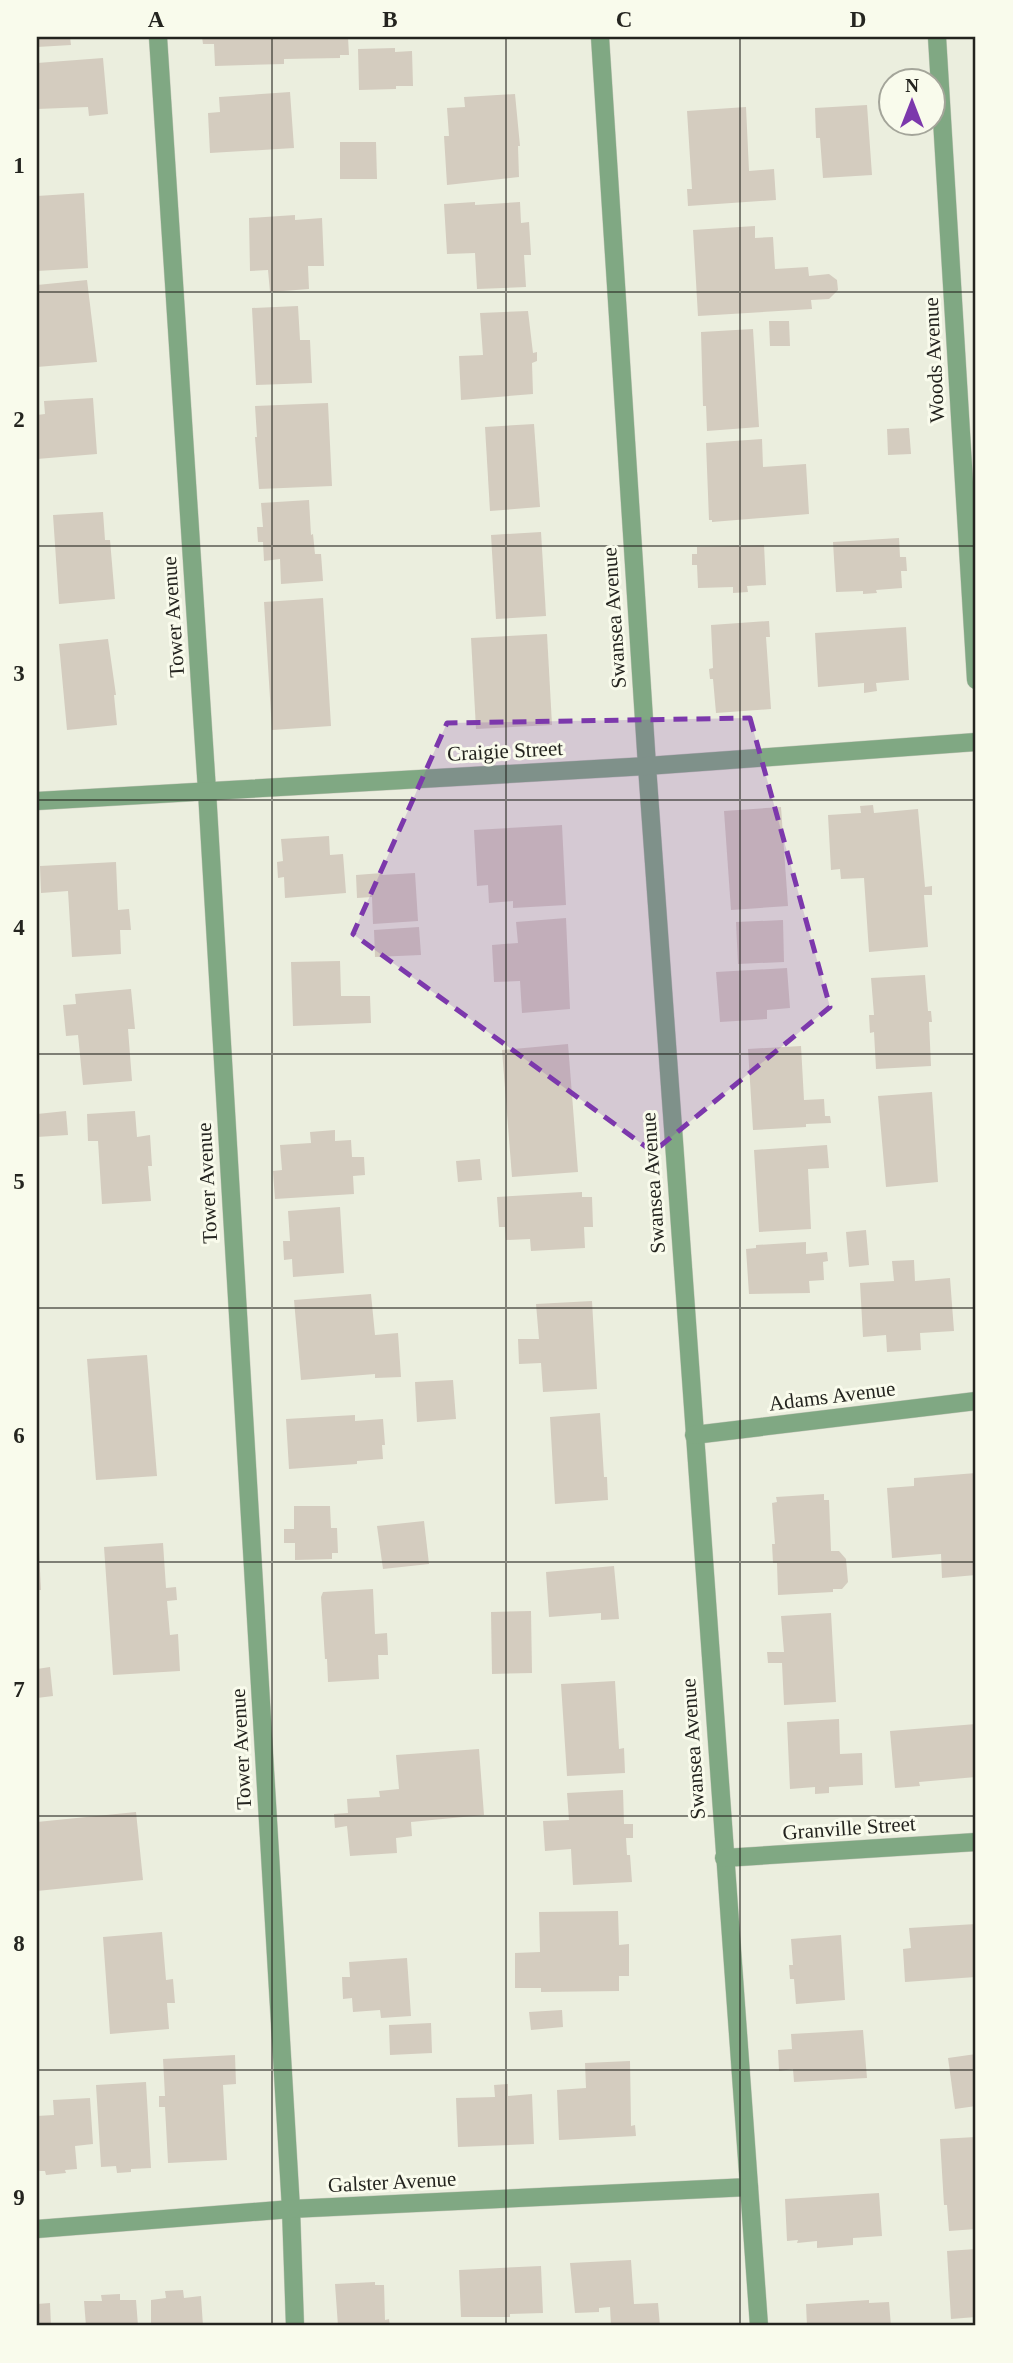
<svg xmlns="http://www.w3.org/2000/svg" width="1013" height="2363" font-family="'Times New Roman',serif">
<rect width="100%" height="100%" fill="#ebeede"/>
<g fill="#d4ccbf">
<path d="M37,37H70L71,45L37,47Z"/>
<path d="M202,37H348L349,55H340V58L284,59V64L215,66L214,44H203Z"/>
<path d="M395,48V52L412,51L413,86H396V89L359,90L358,49Z"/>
<path d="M103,58L108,114L89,116L88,107L37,109V63Z"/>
<path d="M290,92L294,148L210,153L208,113L220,112L219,97Z"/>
<path d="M515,94L520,146H518L519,177L447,185L444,136H449L447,108L465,107L464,97Z"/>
<path d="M867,105L872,175L823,178L820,138H816L815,108Z"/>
<path d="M746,107L749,171L774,169L776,200L688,206L687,189H692L687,111Z"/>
<path d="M340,142H376L377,179H340Z"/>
<path d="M84,193L88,268L37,271V196Z"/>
<path d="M475,202V205L520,202L521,223L529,222L531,255H524L526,287L477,289L475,253L447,254L444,204Z"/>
<path d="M295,215V220L322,218L324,266H308L309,289L270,292L268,270L250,271L249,218Z"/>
<path d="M755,226V238L773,237L775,269L808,267L809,276L829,274L837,280L838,290L829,299L811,300L812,309L698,316L693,230Z"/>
<path d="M87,280L97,362L37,367V285Z"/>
<path d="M298,306L300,340H310L312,383L256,385L252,308Z"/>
<path d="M528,311L533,353L537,352V361L532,363L533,394L461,400L459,356L483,355L480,313Z"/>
<path d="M769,321H789L790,346H770Z"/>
<path d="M753,329L759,427L707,431L706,406H703L701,332Z"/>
<path d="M93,398L97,454L37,459V415L45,414L44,401Z"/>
<path d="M328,403L332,486L259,489L255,437H257L255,406Z"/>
<path d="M534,424L540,507L490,511L485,427Z"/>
<path d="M909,428L911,454L888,455L887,429Z"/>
<path d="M762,439L763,467L806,464L809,514L712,522V520H709L706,443Z"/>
<path d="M309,500L311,535L313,534L315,554H321L323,581L281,584L280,559L264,561L263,542H258L257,527H263L261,503Z"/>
<path d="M103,512L105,540H110L115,599L59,604L53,515Z"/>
<path d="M541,532L546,616L496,619L491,535Z"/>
<path d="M899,538L900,557H906L907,571H901L902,588L876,590L877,593L863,594V591L836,592L833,542Z"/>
<path d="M764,545L766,585L747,586L748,592L733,593V587L698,588L697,565H692V554H697V547Z"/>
<path d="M323,598L331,726L272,730L264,602Z"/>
<path d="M769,621L770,637H766L771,709L716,713L713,679H710L709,669L713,668L711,625Z"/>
<path d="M906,627L909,680L876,683L877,691L864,693V683L818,687L815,633Z"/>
<path d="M547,634L552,725L476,729L471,638Z"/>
<path d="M108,639L116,695H114L117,725L67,730L59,644Z"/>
<path d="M873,805L874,813L918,809L925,887L932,886V895H924L928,947L869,952L864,878L841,879L840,869L831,870L828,815L861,813L860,806Z"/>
<path d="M781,807L788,906L731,910L724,811Z"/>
<path d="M562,825L566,905L513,908V901L489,903L488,885L477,886L474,830Z"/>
<path d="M329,836L330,855L343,854L346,893L285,898L284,877L278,878L277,862L283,861L281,839Z"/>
<path d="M116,862L118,910L129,909L131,930H120L121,954L72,957L68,891L41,893L40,866Z"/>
<path d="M382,873V875L415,873L418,921L373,924L372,897L357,898L356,875Z"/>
<path d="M566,918L570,1009L522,1013L520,981L494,982L492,945L518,943L516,922Z"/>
<path d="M783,920L784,962L738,964L736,922Z"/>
<path d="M419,927L421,955L375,957L374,930Z"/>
<path d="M340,961L341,996H370L371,1023L293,1026L291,962Z"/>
<path d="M787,968L790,1008L767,1010V1019L720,1022L716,972Z"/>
<path d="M925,975L928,1011H931L932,1022H929L931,1066L876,1069L874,1032L870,1033L869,1015H874L871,978Z"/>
<path d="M131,989L135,1029H128L132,1081L83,1085L78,1035L66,1036L63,1005L76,1004L75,994Z"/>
<path d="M568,1044L578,1172L512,1177L502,1050Z"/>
<path d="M801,1046L804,1100L824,1099L825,1116H830L831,1123L806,1124V1127L753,1130L748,1049Z"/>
<path d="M932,1092L938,1182L886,1187L878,1096Z"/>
<path d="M66,1111L68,1135L37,1137V1114Z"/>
<path d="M135,1111L137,1137L150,1135L152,1166H148L151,1201L102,1204L98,1141H88L87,1114Z"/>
<path d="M335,1130V1141L351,1140L352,1157H364L365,1175L353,1176L354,1194L275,1199L273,1171L282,1170L280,1145L311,1143L310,1132Z"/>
<path d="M827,1145L829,1168L808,1169L811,1229L759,1232L754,1150Z"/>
<path d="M480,1159L482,1180L458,1182L456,1161Z"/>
<path d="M582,1192V1197H592L593,1227H584L585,1248L531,1251L530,1239L506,1240L505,1227H499L497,1197Z"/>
<path d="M340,1207L344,1273L293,1277L292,1259L284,1260L283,1241H290L288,1211Z"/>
<path d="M866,1230L869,1265L849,1267L846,1232Z"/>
<path d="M806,1242V1254L827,1252L828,1261L823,1262L824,1280L809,1281L810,1293L749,1294L746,1249L756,1248V1245Z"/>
<path d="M914,1260L915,1281L950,1278L954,1331L920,1333L921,1350L887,1352L886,1335L863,1337L860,1283L894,1281L892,1261Z"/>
<path d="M371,1294L375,1335L398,1333L401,1377L375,1378V1374L301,1380L294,1300Z"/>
<path d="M592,1301L597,1389L543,1392L541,1363L519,1364L518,1339H539L536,1304Z"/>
<path d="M147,1355L157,1476L96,1480L87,1359Z"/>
<path d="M453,1380L456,1419L417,1422L415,1382Z"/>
<path d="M600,1413L604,1477H607L608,1500L555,1504L550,1417Z"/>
<path d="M355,1415V1421L383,1419L385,1445H382L383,1459L357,1461V1464L289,1469L286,1419Z"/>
<path d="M976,1473V1575L942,1578L941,1554L892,1558L887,1488L914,1486V1478Z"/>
<path d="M824,1494V1500H829L831,1551H839L846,1559L848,1582L842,1589H833V1592L778,1595L777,1563H773L772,1544H775L772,1503L777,1502L776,1497Z"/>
<path d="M294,1506H330L331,1528H337L338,1553H332V1559L295,1560V1543H284V1529H294Z"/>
<path d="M424,1521L429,1564L383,1569L377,1526Z"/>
<path d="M163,1543L166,1588L176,1587L177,1600L167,1601L170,1635L178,1634L180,1671L113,1675L104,1547Z"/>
<path d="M37,1552H39L41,1590H37Z"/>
<path d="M614,1566L619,1619L601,1620V1613L549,1617L546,1572Z"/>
<path d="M373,1589L375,1634L387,1633L388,1655H378L379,1679L328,1682L327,1659H325L321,1597L323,1592Z"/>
<path d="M531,1611L532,1673L492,1674L491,1612Z"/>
<path d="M831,1613L836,1702L784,1705L782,1663H768L767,1652H784L781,1616Z"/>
<path d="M50,1667L53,1696L37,1698V1669Z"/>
<path d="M615,1681L619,1749L624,1748L625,1773L567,1776L561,1684Z"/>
<path d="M839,1719L840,1754L862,1753L863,1785L829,1787V1793L815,1794V1787L790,1789L787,1722Z"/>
<path d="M976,1724V1777L919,1782L920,1786L895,1788L890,1731Z"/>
<path d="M479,1749L484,1815L411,1822L412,1836L396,1838L397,1853L350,1856L347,1826L335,1828L334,1814L348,1813L347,1799L380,1797L379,1791L399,1789L396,1755Z"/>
<path d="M623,1790L624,1824H633V1838H626L627,1855H630L632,1882L573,1885L571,1849L545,1851L543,1821L569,1820L567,1793Z"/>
<path d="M136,1812L143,1880L37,1891V1822Z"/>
<path d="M618,1911L619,1945L629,1944V1976H619V1991L541,1992V1988H515V1953L540,1952L539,1912Z"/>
<path d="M976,1924V1977L905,1982L903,1949L911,1948L909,1928Z"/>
<path d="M162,1932L166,1980L173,1979L175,2003H167L169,2029L110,2034L103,1937Z"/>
<path d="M841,1935L845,2000L796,2004L794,1979H790L789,1965H793L791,1939Z"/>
<path d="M407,1958L411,2016L381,2018L380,2010L353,2012L352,1998L343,1999L342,1977H350L349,1962Z"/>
<path d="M562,2010L563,2027L531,2030L529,2012Z"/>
<path d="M431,2023L432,2053L390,2055L389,2025Z"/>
<path d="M863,2030L867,2078L794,2082L793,2069L779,2071L778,2050L792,2049L791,2034Z"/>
<path d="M976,2054V2106L955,2109L948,2058Z"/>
<path d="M235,2055L236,2084L223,2085L227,2160L168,2163L165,2107H159V2096H165L163,2059Z"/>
<path d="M630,2061L631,2126L635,2125L636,2136L559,2140L557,2090L586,2088L585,2063Z"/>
<path d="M146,2082L151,2168L131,2169V2172L117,2173L116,2166L101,2167L96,2085Z"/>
<path d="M508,2084V2096L532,2094L534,2144L458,2147L456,2098L495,2097L494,2085Z"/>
<path d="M90,2098L93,2144L75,2146L77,2169L65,2170L66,2173L46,2175L45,2171H37V2116L54,2115L53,2100Z"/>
<path d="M976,2137V2229L949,2231L947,2205H944L940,2139Z"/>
<path d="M879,2193L882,2236L853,2238V2245L817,2248V2241L797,2243L798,2240L787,2241L785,2199Z"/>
<path d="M976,2249V2317L951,2319L947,2251Z"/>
<path d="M631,2260L634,2304L658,2303L660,2326H611L610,2307L599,2308V2312L575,2313L570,2263Z"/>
<path d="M541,2266L543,2313L510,2314V2317H461L459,2270Z"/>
<path d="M375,2282V2285H384L385,2320L389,2319L390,2326H338L335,2284Z"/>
<path d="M183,2290L184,2298L201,2296L203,2326H151V2300L166,2298L165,2291Z"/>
<path d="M120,2294V2300H136L138,2326H86L84,2301H102L101,2295Z"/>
<path d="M869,2300V2303L889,2302L891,2326H807L806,2304Z"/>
<path d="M50,2303L51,2326H37V2304Z"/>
</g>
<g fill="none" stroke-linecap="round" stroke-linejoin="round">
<g stroke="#c7cabc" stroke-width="19">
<g id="minor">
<path d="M158,37L207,791L291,2209L295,2326"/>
<path d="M600,37L647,766L759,2326"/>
<path d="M937,37L976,680"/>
<path d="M37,801L647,766L976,742"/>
<path d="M694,1435L976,1401"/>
<path d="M724,1858L976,1842"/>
<path d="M37,2229L291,2209L749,2187"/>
</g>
</g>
<use href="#minor" stroke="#80a883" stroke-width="18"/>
</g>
<path fill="#7c38ac" fill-opacity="0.2" stroke="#7c38ac" stroke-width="5" stroke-dasharray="14 9" stroke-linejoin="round" d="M750,718L830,1007L653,1152L353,934L447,723Z"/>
<path fill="none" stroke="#24241f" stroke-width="2" stroke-opacity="0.55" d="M272,37V2326M506,37V2326M740,37V2326M37,292H976M37,546H976M37,800H976M37,1054H976M37,1308H976M37,1562H976M37,1816H976M37,2070H976"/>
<g text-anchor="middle" stroke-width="6" stroke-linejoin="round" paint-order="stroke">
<g font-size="21" fill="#24241f" stroke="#f9fbec">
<text transform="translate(934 360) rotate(-93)" y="7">Woods Avenue</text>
<text transform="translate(173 617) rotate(-94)" y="7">Tower Avenue</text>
<text transform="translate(614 618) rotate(-94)" y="7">Swansea Avenue</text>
<text transform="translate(505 751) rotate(-3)" y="7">Craigie Street</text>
<text transform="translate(207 1183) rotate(-93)" y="7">Tower Avenue</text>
<text transform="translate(653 1183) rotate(-94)" y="7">Swansea Avenue</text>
<text transform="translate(832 1396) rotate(-7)" y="7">Adams Avenue</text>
<text transform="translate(241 1749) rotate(-93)" y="7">Tower Avenue</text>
<text transform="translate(693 1749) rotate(-94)" y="7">Swansea Avenue</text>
<text transform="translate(849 1828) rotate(-4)" y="7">Granville Street</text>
<text transform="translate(392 2182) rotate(-3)" y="7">Galster Avenue</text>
</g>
</g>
<rect width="1013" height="2363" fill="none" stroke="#f9fbec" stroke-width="77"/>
<g transform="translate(912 102)"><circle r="33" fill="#f9fbec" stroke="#a4a59a" stroke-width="2"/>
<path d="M0-5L12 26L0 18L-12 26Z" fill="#7c38ac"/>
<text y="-10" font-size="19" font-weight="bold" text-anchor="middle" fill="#24241f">N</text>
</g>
<rect x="38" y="38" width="936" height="2286" fill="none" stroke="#24241f" stroke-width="2.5"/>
<g font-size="23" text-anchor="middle" font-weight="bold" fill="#24241f">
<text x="156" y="27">A</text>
<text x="390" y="27">B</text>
<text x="624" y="27">C</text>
<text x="858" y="27">D</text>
<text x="19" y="173">1</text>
<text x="19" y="427">2</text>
<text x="19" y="681">3</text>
<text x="19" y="935">4</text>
<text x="19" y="1189">5</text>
<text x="19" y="1443">6</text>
<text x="19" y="1697">7</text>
<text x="19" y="1951">8</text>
<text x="19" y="2205">9</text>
</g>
</svg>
